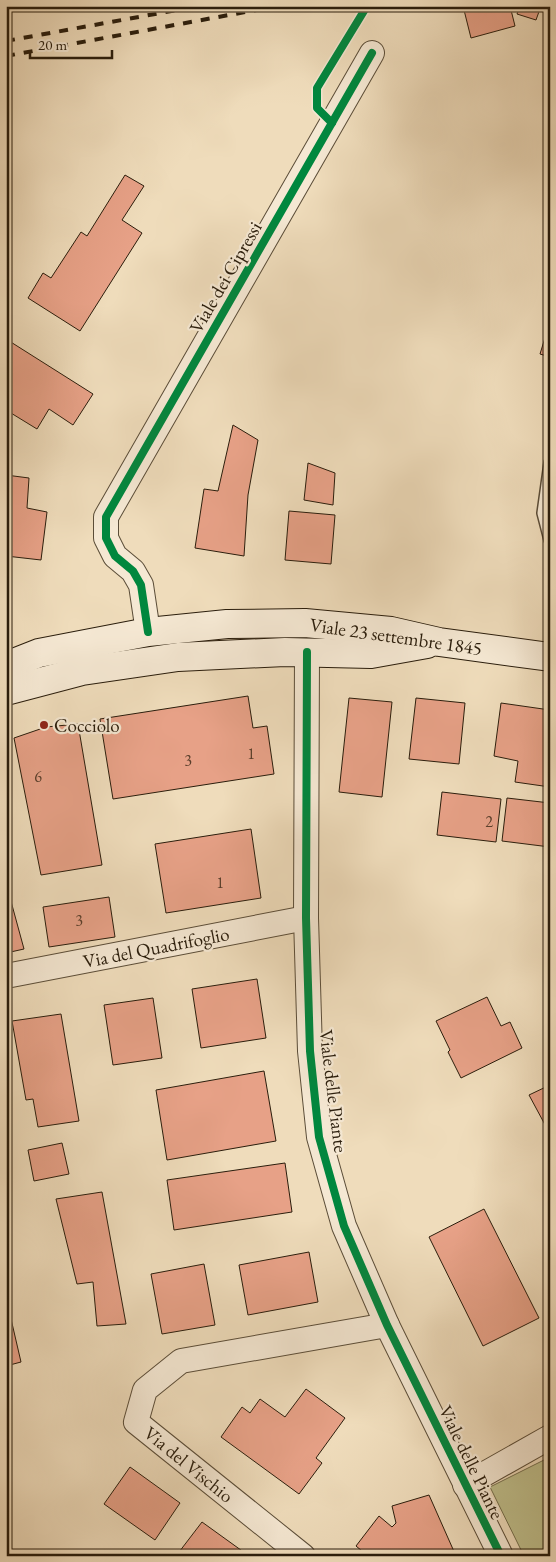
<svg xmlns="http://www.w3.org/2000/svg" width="556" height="1562" font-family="'EB Garamond',serif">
<rect width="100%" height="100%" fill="#efdcbb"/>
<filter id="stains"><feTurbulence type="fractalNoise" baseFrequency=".004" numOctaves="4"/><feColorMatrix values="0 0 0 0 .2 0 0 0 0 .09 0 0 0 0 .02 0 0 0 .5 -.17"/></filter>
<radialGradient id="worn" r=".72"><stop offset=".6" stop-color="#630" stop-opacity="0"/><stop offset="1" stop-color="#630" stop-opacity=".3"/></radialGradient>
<path fill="#bfbf8c" stroke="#746e4c" d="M550,1457V1556H524L490,1487Z"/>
<g fill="#e7a187" stroke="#2a1d0c">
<path d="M463,6H510L515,26L471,38Z"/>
<path d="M520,6H541L536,20L517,14Z"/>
<path d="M125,175L144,186L122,220L142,233L80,331L28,298L43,273L51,278L81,232L87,236Z"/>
<path d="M548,328L550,329V357L540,354Z"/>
<path d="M6,339L93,394L73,425L49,409L37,429L6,410Z"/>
<path d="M233,425L258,440L248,495L244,556L195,548L204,489L218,491Z"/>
<path d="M308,463L335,473L333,505L304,500Z"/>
<path d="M6,475L29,478L27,508L47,512L41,560L6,556Z"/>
<path d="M289,511L335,515L331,564L285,560Z"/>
<path d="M248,696L253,728L267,726L274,774L113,799L100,719Z"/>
<path d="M349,698L392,702L382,797L339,792Z"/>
<path d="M416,698L465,703L459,764L409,759Z"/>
<path d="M501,703L550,710V787L515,782L518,761L494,756Z"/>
<path d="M78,724L102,865L41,875L14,738L46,727Z"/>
<path d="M442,792L501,799L496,842L437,835Z"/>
<path d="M507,798L550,803V847L502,841Z"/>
<path d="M251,829L261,898L166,913L155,844Z"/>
<path d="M6,883L24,949L6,953Z"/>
<path d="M109,897L115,937L49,947L43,907Z"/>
<path d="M257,979L266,1038L201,1048L192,989Z"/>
<path d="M487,997L501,1026L510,1022L522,1048L461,1078L448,1052L450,1050L436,1021Z"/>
<path d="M153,998L162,1058L113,1065L104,1005Z"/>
<path d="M61,1014L79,1121L38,1127L33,1099L26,1100L12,1021Z"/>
<path d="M264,1071L276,1141L167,1160L156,1090Z"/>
<path d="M550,1085V1134L529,1095Z"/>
<path d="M62,1143L69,1174L34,1181L28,1150Z"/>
<path d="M285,1163L292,1212L174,1230L167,1180Z"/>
<path d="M102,1192L126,1324L97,1326L93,1282L77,1284L56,1199Z"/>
<path d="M484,1209L539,1318L483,1346L429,1237Z"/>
<path d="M309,1252L318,1302L248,1315L239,1265Z"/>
<path d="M204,1264L215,1325L162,1334L151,1274Z"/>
<path d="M6,1306H8L21,1362L6,1366Z"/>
<path d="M306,1389L345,1418L316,1458L322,1463L299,1494L221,1437L242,1407L250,1413L260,1399L285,1417Z"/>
<path d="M130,1467L180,1503L155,1540L104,1504Z"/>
<path d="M429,1495L456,1556H368L356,1546L379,1516L392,1527L396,1523L392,1506Z"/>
<path d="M202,1522L245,1553L243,1556H176Z"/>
</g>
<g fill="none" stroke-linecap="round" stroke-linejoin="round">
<g stroke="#5b4d38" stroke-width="14">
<path id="service" d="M550,463L543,513L550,540"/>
</g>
<g stroke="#5b4d38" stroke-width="26">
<g id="minor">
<path d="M148,632L141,585L133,571L115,556L106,538V517L372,53"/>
<path d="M307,652L306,918L310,1051L319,1137L344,1226L387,1325L501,1556"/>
<path d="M6,976L306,918"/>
<path d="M465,1485L550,1437"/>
<path d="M303,1556L136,1422L145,1390L181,1361L387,1325"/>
</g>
</g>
<g stroke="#2a1d0c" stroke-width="30">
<g id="secondary">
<path d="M6,666L39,653L148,632L227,624L305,623L391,631L439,642L550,657"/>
<path d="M6,691L82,671L178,657L285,652L371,654L427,644"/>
</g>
</g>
<use href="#service" stroke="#f5e8d3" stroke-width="11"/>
<use href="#minor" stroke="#f5e8d3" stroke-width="24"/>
<use href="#secondary" stroke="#f5e8d3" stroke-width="28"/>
<g stroke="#2a1d0c" stroke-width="4" stroke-dasharray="9 9" stroke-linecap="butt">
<path d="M6,41L199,6"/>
<path d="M6,56L278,6"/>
</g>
<g stroke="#f5e8d3" stroke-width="11">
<g id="cycleway">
<path d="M332,123L317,108V88L367,6"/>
<path d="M148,632L141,585L133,571L115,556L106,538V517L372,53"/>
<path d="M307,652L306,918L310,1051L319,1137L344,1226L387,1325L501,1556"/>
</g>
</g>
<use href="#cycleway" stroke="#00873e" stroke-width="8"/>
</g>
<circle fill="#8f2418" stroke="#f5e8d3" stroke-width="2" cx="44" cy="725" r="5"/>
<g text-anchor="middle" stroke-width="4.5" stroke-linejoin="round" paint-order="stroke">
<g font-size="16" fill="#593e2b">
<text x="251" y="759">1</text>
<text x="188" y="766">3</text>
<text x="38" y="782">6</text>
<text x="489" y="827">2</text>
<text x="220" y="888">1</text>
<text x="79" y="926">3</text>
</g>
<g font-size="19" fill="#2a1d0c" stroke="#f5e8d3">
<text transform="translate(225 277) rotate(-60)" y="7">Viale dei Cipressi</text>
<text transform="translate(396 636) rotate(8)" y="7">Viale 23 settembre 1845</text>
<text transform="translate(156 947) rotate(-11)" y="7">Via del Quadrifoglio</text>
<text transform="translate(334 1091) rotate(83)" y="7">Viale delle Piante</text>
<text transform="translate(472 1462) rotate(64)" y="7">Viale delle Piante</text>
<text transform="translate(189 1464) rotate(39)" y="7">Via del Vischio</text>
</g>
<g font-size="19" fill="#2a1d0c" stroke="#f5e8d3" text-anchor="start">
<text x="54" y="732">Cocciolo</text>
</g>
</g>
<rect width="556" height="1562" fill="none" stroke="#efdcbb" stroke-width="25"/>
<rect x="8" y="8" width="541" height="1547" fill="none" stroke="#2a1d0c" stroke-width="2.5"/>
<rect x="12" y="12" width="531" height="1537" fill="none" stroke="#2a1d0c"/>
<path d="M30 50v8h82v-8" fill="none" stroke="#2a1d0c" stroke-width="2.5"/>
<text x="38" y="50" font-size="15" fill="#2a1d0c" stroke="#f5e8d3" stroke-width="4" paint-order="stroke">20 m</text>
<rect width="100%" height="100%" filter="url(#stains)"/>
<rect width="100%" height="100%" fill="url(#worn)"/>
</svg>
